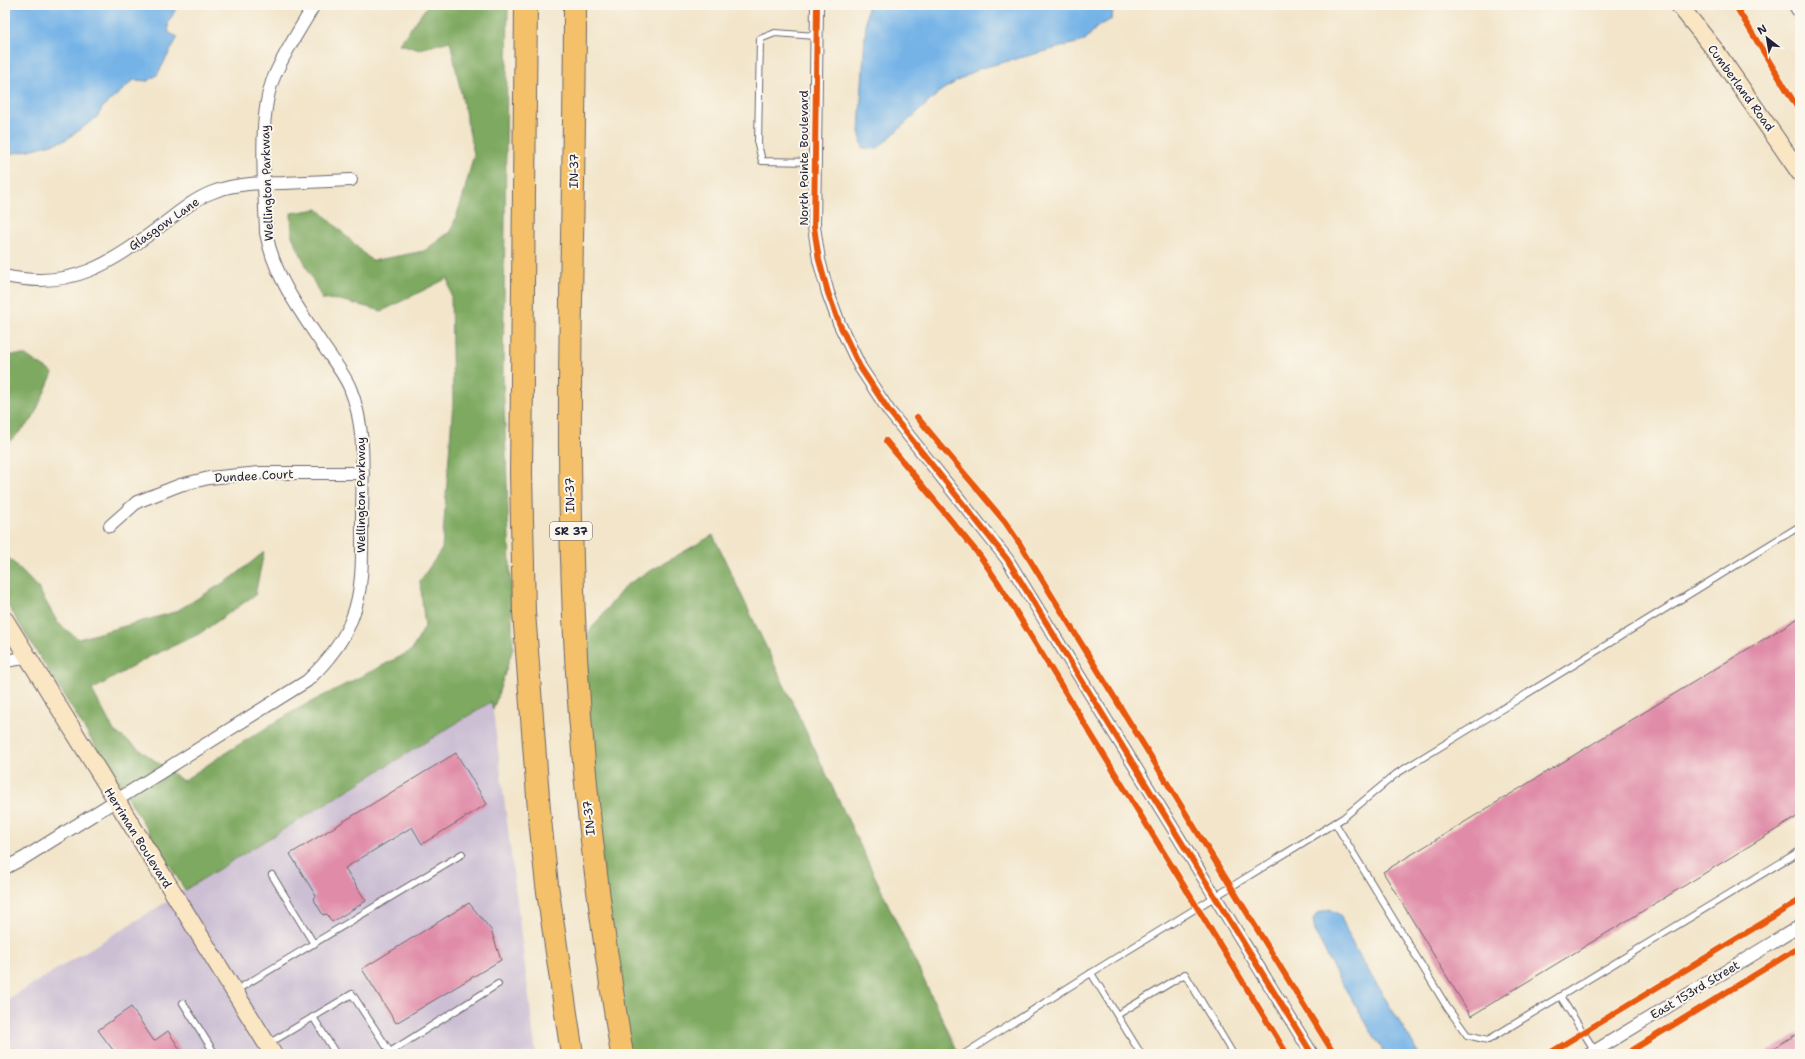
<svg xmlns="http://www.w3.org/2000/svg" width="1805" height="1059" font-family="'Shantell Sans',sans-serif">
<rect width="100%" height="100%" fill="#fbf7ec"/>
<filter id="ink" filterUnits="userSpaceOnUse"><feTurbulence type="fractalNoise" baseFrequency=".025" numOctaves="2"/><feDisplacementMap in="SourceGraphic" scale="8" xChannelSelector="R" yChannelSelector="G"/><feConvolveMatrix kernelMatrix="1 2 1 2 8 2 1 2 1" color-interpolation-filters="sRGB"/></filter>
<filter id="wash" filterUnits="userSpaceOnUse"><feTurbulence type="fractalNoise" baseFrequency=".012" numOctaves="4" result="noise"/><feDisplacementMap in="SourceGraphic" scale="16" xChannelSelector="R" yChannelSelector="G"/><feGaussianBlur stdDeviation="0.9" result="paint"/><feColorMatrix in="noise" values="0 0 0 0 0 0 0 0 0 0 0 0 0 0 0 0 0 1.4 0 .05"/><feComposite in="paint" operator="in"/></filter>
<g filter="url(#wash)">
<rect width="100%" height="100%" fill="#f2e5ca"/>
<path fill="#ccbfd4" d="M492,702L536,1054H5V1001Z"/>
<g fill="#7ea960" stroke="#50664e">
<path d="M428,5H508L503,374L513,648L493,710L491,702L185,890L5,601V554L38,588L58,623L78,639L175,612L233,577L264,552L255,595L199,634L147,658L92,690L114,731L183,781L230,750L299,708L411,651L425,627L420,581L442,549L453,402L451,297L448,278L382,311L340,300L322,299L292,236L291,213L318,209L372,261L424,251L451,231L462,200L474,154L450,41L420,49L399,44Z"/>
<path d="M5,355H25L53,373L32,420L5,446Z"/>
<path d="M713,535L959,1054H623L576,648L626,585Z"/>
</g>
<g fill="#74b3e7" stroke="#4b6a91">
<path d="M5,5H178L168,23L169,33L178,37L157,75L148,81L134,80L103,107L97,117L66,140L22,152L5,154Z"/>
<path d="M867,5H1113L1112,19L1097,27L1084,41L978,69L942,90L877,149L863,148L859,131Z"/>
<path d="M1330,909L1340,915L1354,947L1419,1054H1385L1335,972L1315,931L1313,920L1317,913Z"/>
</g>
<g id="blocks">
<g fill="#e08ba8">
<path d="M1800,617V815L1471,1016L1383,872Z"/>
<path d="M456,753L487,804L422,844L412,827L345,868L366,901L332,922L327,914L323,915L313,898L316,896L290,854Z"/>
<path d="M469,903L491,930L501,960L396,1023L362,969Z"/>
<path d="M131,1007L154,1041L168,1031L183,1054H116L98,1030Z"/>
<path d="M1800,1032V1054H1764Z"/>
</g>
</g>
</g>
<g filter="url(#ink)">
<use href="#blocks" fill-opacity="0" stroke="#6b666d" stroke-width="1"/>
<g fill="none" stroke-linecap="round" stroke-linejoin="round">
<g stroke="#6b666d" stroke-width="8">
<g id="lane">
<path d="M1791,5L1800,19"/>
<path d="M814,162L762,161L758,144L760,39L775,33L816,36"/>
<path d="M1335,823L1447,1007L1467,1035L1488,1040L1800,851"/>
<path d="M272,875L314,944"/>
<path d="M1091,973L1141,1054"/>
<path d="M235,991L462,854"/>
<path d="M1560,996L1595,1051"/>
<path d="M183,1003L215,1054"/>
<path d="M1117,1015L1185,974L1233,1054"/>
<path d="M313,1017L336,1054"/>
<path d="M268,1044L352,994L390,1052L498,984"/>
<path d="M964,1054L1091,973L1343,818L1396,774L1800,526"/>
</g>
</g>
<g stroke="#6b666d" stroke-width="14">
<g id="street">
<path d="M817,5L814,227L819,260L828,293L839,323L860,367L889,411L1007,559L1312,1054"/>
<path d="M5,276C72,291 111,263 162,225C178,213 194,199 213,192C236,183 260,183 284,183C306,182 329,181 351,180"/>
<path d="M110,526L137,502L180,485L209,478L259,473H363"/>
<path d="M5,661L18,659L26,654"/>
<path d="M5,868L24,858L307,681C326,663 343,643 352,618C364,588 362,552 362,520C362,476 367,429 350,388C344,374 333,360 324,347C300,311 274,276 266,233C265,190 257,116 274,77C284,53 301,28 314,5"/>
<path d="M1590,1054L1800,926"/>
</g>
</g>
<g stroke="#6b666d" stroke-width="19">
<g id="secondary">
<path d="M1679,5L1715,50L1800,173"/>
<path d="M5,620L273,1054"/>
</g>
</g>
<g stroke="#6b666d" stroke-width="24">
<g id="highway">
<path d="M526,5L521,473L524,612L539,810L547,885L572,1054"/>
<path d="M575,5C575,190 566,375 572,560C576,726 595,891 622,1054"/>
</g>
</g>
<use href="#lane" stroke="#fff" stroke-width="6"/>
<use href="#street" stroke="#fff" stroke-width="12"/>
<use href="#secondary" stroke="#fbe6c4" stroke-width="17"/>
<use href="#highway" stroke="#f4c16b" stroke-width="22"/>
<g stroke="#fbf7ec" stroke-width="8">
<g id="cycleway">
<path d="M817,5L814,227L819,260L828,293L839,323L860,367L889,411L1007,559L1312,1054"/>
<path d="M1735,5L1800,112"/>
<path d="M917,417L1005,522L1020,544L1334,1054"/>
<path d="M886,441L980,556L999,584L1287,1054"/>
<path d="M1548,1054L1800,900"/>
<path d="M1626,1054L1800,947"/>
</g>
</g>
<use href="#cycleway" stroke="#e8590c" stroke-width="6"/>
</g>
</g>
<g text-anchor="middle" stroke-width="4" stroke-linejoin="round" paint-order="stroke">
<rect fill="#fbf7ec" stroke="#636270" stroke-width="1" x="550" y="522" width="42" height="18" rx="3"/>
<g font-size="11" font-weight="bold" fill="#22223b">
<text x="571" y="535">SR 37</text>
</g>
<g font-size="12" fill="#22223b" stroke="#fbf7ec">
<text transform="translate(1741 88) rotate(54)" y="4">Cumberland Road</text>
<text transform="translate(804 158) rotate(-90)" y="4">North Pointe Boulevard</text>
<text transform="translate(574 171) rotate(-89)" y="4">IN-37</text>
<text transform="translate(267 183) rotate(-92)" y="4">Wellington Parkway</text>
<text transform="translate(164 224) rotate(-35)" y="4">Glasgow Lane</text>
<text transform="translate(254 476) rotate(-3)" y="4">Dundee Court</text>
<text transform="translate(361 495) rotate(-90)" y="4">Wellington Parkway</text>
<text transform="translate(570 495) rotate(-91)" y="4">IN-37</text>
<text transform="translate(589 818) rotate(-96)" y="4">IN-37</text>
<text transform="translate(138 838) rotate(58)" y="4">Herriman Boulevard</text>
<text transform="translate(1695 990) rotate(-31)" y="4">East 153rd Street</text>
</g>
</g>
<rect width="1805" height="1059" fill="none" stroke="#fbf7ec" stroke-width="20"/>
<g transform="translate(1767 38) rotate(329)" stroke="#fbf7ec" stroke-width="3" paint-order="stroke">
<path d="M0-3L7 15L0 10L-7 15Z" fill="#22223b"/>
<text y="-6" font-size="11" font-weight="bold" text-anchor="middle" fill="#22223b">N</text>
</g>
</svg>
